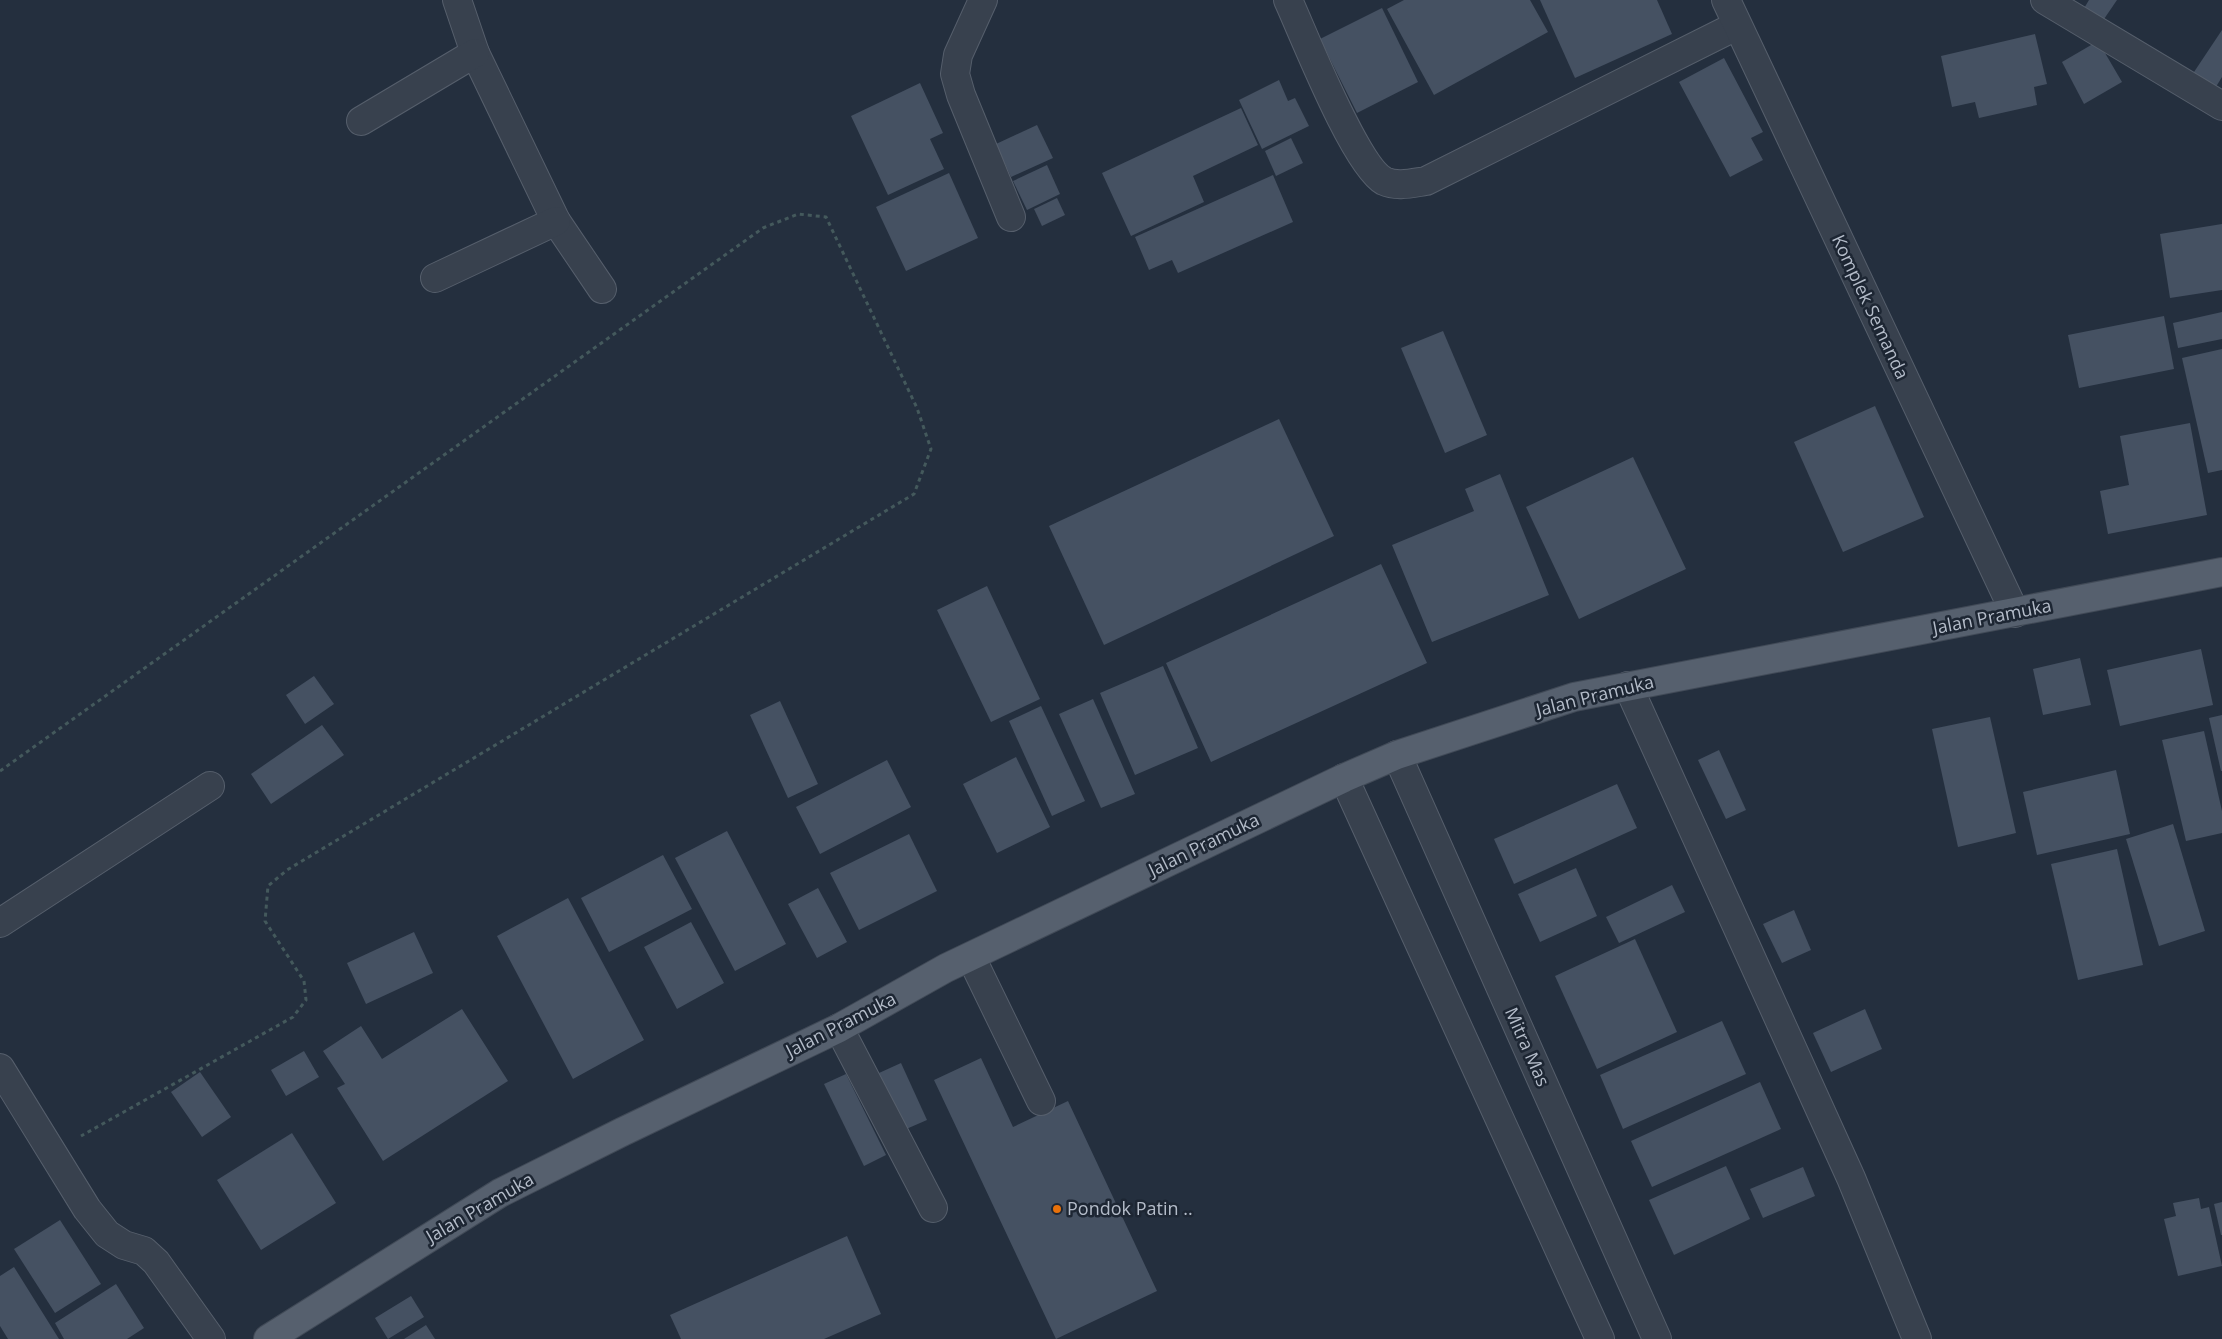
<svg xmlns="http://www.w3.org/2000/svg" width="2222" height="1339" font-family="'Open Sans',sans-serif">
<rect width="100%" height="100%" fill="#242f3e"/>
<g fill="#455162">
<path d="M1404,0H1530L1548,32L1434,95L1387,9Z"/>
<path d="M1540,0H1657L1672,34L1575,78Z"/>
<path d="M2089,0H2117L2102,22L2083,10Z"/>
<path d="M1382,8L1418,82L1357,113L1320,39Z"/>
<path d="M2222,30V77L2214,90L2192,75Z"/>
<path d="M2035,34L2047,84L2034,87L2037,105L1979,118L1975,102L1952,107L1941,56Z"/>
<path d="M2098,41L2122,82L2084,104L2062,62Z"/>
<path d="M1724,58L1763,132L1751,138L1763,160L1730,177L1679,82Z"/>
<path d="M1279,80L1288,101L1295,98L1309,126L1262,149L1239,100Z"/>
<path d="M920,83L943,133L930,139L944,169L888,195L851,116Z"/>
<path d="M1241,108L1258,145L1193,176L1204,202L1131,236L1102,173Z"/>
<path d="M1037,125L1053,158L1011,177L996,144Z"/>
<path d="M1291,138L1303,163L1276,176L1265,151Z"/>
<path d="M1047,165L1060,194L1027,210L1013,181Z"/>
<path d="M949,173L978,238L906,271L876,207Z"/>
<path d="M1273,175L1293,222L1178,273L1172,260L1149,270L1135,237Z"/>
<path d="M1057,198L1065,215L1042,226L1034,209Z"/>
<path d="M2222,224V290L2170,298L2160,234Z"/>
<path d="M2222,312V339L2178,348L2173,323Z"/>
<path d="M2164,316L2174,369L2079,388L2068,335Z"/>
<path d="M1443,331L1487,435L1445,453L1401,348Z"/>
<path d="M2222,349V470L2208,473L2182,358Z"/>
<path d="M1875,406L1924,517L1843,552L1794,442Z"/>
<path d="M1279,419L1334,536L1104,645L1049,526Z"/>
<path d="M2190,423L2207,515L2108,534L2100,491L2129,485L2120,436Z"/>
<path d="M1633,457L1686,569L1579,619L1526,507Z"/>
<path d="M1500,474L1549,595L1432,642L1392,545L1474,511L1465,489Z"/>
<path d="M1381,564L1427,663L1211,762L1166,663Z"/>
<path d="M987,586L1040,699L991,722L937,610Z"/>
<path d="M2201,649L2213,705L2120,726L2107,670Z"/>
<path d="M2080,658L2091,705L2043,715L2033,669Z"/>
<path d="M1163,666L1198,748L1135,775L1100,693Z"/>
<path d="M314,676L334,704L305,724L286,695Z"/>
<path d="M1093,699L1135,794L1101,808L1059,714Z"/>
<path d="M780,701L818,784L788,798L750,715Z"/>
<path d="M1041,706L1085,801L1052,816L1009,721Z"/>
<path d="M2222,715V771H2221L2209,718Z"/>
<path d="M1990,717L2016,833L1958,847L1932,729Z"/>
<path d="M322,725L344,755L271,804L251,774Z"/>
<path d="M2204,731L2222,811V833L2186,841L2162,740Z"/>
<path d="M1719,750L1746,810L1726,819L1698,760Z"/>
<path d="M1016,757L1050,827L997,853L963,784Z"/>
<path d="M887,760L911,807L820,854L796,807Z"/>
<path d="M2116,770L2130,834L2037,855L2023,792Z"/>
<path d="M1617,784L1637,828L1514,884L1494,839Z"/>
<path d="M2173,824L2205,931L2159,946L2126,839Z"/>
<path d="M727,831L786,944L735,971L675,858Z"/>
<path d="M909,834L937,891L859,930L830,873Z"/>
<path d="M2117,849L2143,965L2078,980L2051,864Z"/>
<path d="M663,855L692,909L609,952L581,898Z"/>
<path d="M1576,868L1597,916L1540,942L1518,894Z"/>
<path d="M1672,885L1685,912L1619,943L1606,917Z"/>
<path d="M818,888L847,942L817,958L788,904Z"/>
<path d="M568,898L644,1040L573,1079L497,936Z"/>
<path d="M1794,910L1811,950L1782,963L1763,924Z"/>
<path d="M691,922L724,983L677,1009L644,947Z"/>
<path d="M414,932L433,973L366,1004L347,963Z"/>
<path d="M1635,939L1677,1032L1597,1069L1555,976Z"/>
<path d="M462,1009L508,1081L383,1161L337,1088L345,1084L323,1051L361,1026L382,1059Z"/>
<path d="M1865,1009L1882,1049L1831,1072L1813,1033Z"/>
<path d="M1722,1021L1746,1074L1623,1129L1600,1075Z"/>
<path d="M304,1051L319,1077L286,1096L271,1070Z"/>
<path d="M981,1058L1013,1127L1068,1101L1157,1291L1056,1339L934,1080Z"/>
<path d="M901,1063L927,1120L904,1130L879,1073Z"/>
<path d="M200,1072L231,1117L202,1137L171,1092Z"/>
<path d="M846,1074L886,1155L864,1166L824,1084Z"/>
<path d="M1760,1082L1781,1129L1652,1187L1631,1141Z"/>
<path d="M292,1133L336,1203L261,1250L217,1180Z"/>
<path d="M1726,1166L1750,1219L1674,1255L1649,1200Z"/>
<path d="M1803,1167L1815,1196L1763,1218L1750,1189Z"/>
<path d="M2199,1198L2201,1209L2209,1207L2222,1266L2178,1276L2164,1219L2176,1216L2173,1203Z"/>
<path d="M2222,1202V1235H2221L2214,1204Z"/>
<path d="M60,1220L101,1284L55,1313L14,1249Z"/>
<path d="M847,1236L881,1314L824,1339H681L670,1315Z"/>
<path d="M14,1267L59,1339H8L0,1326V1276Z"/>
<path d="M116,1284L144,1328L127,1339H64L55,1323Z"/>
<path d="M411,1296L424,1317L388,1339L375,1318Z"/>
<path d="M426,1325L435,1339H404Z"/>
</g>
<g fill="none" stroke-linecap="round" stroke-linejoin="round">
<g stroke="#565f6c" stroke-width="30">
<g id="minor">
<path d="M457,0L475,53L556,221L602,289"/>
<path d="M983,0L958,55L955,74L961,95L1011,217"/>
<path d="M1288,0C1304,35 1355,165 1384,181C1397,187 1412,183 1426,181L1736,26"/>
<path d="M1726,0L2015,613"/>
<path d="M2045,0L2222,106"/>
<path d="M361,121L475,53"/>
<path d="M435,278L556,221"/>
<path d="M1628,686L1851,1178L1917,1339"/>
<path d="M1397,755L1657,1339"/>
<path d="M1344,778L1600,1339"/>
<path d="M0,923L210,786"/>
<path d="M971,957L1041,1101"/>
<path d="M839,1028L933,1208"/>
<path d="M0,1068L87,1209L107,1234L124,1245L144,1251L156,1262L211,1339"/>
</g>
</g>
<g stroke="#414a57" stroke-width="30">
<path id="major" d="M268,1339L500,1193L622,1132L839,1028L946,968L1344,778L1397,755L1574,697L2222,572"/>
</g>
<path stroke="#44595c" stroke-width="3" stroke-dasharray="4 4" stroke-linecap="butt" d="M0,771L763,228L798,214L826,217L917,408L931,449L914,494L287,870L268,886L265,921L304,981L306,1000L293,1017L81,1136"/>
<use href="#minor" stroke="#38414e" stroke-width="28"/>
<use href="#major" stroke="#56606e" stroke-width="28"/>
</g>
<circle fill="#e8710a" stroke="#1d2633" stroke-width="2" cx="1057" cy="1209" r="5"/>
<g text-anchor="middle" stroke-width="5" stroke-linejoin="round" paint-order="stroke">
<g font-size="18" fill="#b4bcc9" stroke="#1d2633">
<text transform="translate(1870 307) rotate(65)" y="6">Komplek Semanda</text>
<text transform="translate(1992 617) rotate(-11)" y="6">Jalan Pramuka</text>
<text transform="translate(1595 696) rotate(-14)" y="6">Jalan Pramuka</text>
<text transform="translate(1204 845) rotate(-26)" y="6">Jalan Pramuka</text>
<text transform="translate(841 1025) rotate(-27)" y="6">Jalan Pramuka</text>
<text transform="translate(1527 1047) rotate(66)" y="6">Mitra Mas</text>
<text transform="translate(480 1208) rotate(-30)" y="6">Jalan Pramuka</text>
</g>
<g font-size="18" fill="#b4bcc9" stroke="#1d2633" text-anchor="start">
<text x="1067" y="1215">Pondok Patin ..</text>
</g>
</g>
</svg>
